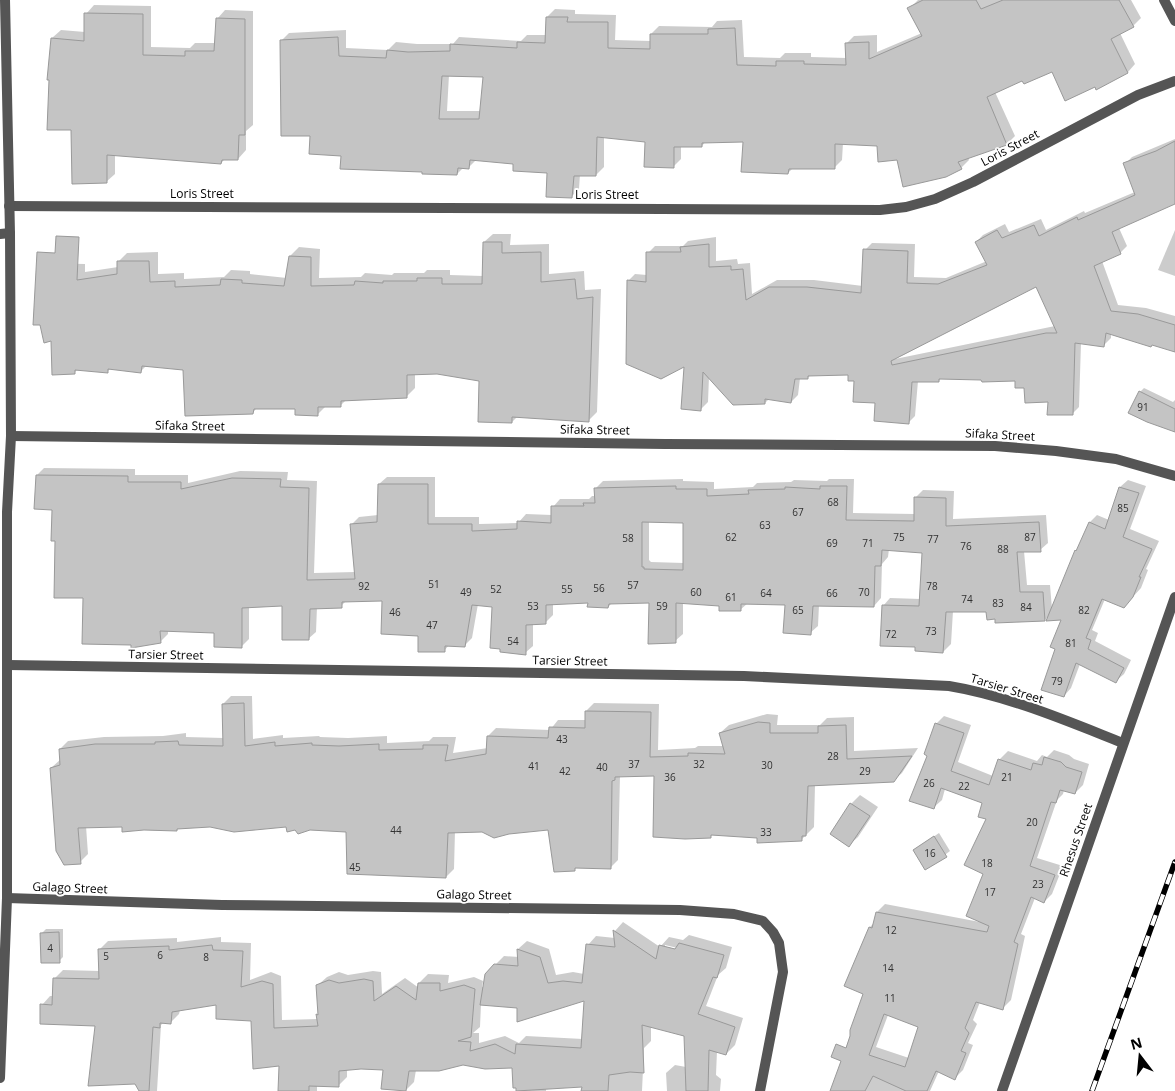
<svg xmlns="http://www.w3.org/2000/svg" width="1175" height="1091" font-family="'Open Sans',sans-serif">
<rect width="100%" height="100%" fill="#fff"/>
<g fill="#0003" fill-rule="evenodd">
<path d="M918,0H1131L1141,18L1133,26L1120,33L1135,64L1128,72L1097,88L1096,85L1052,71L1023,79L995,92L1015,136L1007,144L968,157L969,160L961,168L898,159L878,144L843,143L842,160L834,168H793L788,173L744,140L706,141L702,146H681V159L673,167L646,140L604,136V167L596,175L580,174L579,189L571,197L548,172L514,162L477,159L468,168H463L457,174L423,171L342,155L311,134L281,41L289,33L346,30V48L388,50L396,42L417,44H453L459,37L521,41L527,35H547V17L555,9L575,10V14L616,15L615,40L651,41V34L659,26L712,27L717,21L742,20L744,57L780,58L785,53H811V57L847,58L846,44L854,36L877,35V52L922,33L909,9ZM449,75L484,76L481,111H447Z"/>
<path d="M94,5L151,6V47L190,48L195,43H216L217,19L225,10L253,11V125L246,131V150L238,159H225L221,163L115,154V174L106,182L72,128L52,38L61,30L85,32L86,14Z"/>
<path d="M1175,139V202L1119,228L1127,246L1120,253L1102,261L1118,305L1146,308L1175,316V350L1111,333V338L1104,345L1081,343L1079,407L1072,414L1025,387L1016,380L942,377L939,381H918L915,416L908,423L876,402L849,374H811L808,378H800L798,395L791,402L769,399L765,403L709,377L708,402L701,409L685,365L628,281L635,274L647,275L648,253L655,246H683L688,241L716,237V261L737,259L738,264L750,263L752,294L777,280H814L863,286L865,250L872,243L915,244L914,277L946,278L987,261L976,242L983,235L1005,224L1009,232L1041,219L1046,230L1084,211L1085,213L1135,192L1125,164L1132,157ZM1036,286L1055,326L895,359Z"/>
<path d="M1175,230V276L1158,270Z"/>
<path d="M493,234H511L510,245L549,244V274L584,271L585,290L601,289L597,412L588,421L518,416L512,422L480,380L438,372L415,373V388L406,397L347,399L340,406H326L318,414L296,408H257L253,412L184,369L146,366L141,371L111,368L107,372L78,369L74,373L52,340L46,263L85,264V272L118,267V262L127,253L158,252V274L184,273V279L224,277L231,270L250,271V274L287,278L290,256L299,247L320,249L319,278L361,277L365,273L392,275L394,273H424L427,270H450V275L483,276L484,242Z"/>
<path d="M1144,388L1173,402L1175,400V431L1140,392Z"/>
<path d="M44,468L135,469V475H188V483L240,471L288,472L287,480L317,481L314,573L355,572L352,524L359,517L378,515L379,484L387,477H435V517H479V524L518,523L526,514L552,515L553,507L560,499H589L592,496H596L595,489L603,481L683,479V481L714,482V489L753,487L757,483L791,482L794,480L827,481L829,479H854L853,513L915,514V498L923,490L954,491L953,519L1046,515L1048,543L1040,550L1024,551L1027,585H1050L1052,609L1090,522L1097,515L1109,520L1120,487L1128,480L1146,486L1130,529L1159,541L1146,569L1148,570L1141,588L1131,599H1105L1092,630L1098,633L1095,641L1131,660L1124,674L1116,681L1080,664L1071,688L1064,696L1057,648L1063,619L1050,614L1045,620L996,618L987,611H953L951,644L943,652L917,646L883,606L890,598L921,599L923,552L889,549L888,557L882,564L881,598L874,606L819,605L818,626L810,633L786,603H748L740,610L720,604L683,602V634L675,641L650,602L612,603L608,607L589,602L553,604V615L545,623H533V646L525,653L493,606L478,604L472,638L464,646L449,645L444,651L420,634L384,600H347L341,606L317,607L316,632L308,639L284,605L249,606V639L241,647L215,632L168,630V634L160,642L85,597L56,540L53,508L37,475ZM649,521L684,522V563L651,562L649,560Z"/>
<path d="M231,696H252L253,739L283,735V738L319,736L320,737L348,738L387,736V743L429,741L433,737H456L453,753L488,748V736L496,728L550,730L558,720H586V711L594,703L659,704L658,750L695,748L698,746H724L720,733L729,725L767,714L778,715L777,725H820L827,718L854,717V751L918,748L902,773L893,781L815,785L814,827L801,840L713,834L711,836L655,774L620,776L618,860L610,868L577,867L575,869L549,829L455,831L454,869L446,877L347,831L296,828L287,826H210L179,828L177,830L123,826H86L88,854L80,862L51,768L61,759L60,749L68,741L104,737L163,736L186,733V737L224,738L223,704Z"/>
<path d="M944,716L971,725L958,762L993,776L1000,759L1008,751L1037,761L1042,755L1047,757L1054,750L1069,755L1074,759L1089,764L1083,785L1075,793L1064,790L1063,794L1057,800L1037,858L1063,866L1052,894L1044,902L1035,898L1021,934L1025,936L1011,1000L1003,1008L980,1002L973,1020L977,1024L968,1043L973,1045L963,1070L955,1078L939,1071L930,1091H831L865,993L870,927L874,923L877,912L885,904L980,922L988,819L983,802L945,789L942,800L933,808L929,755L936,724ZM888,1015L919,1027L909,1058L876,1047Z"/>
<path d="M860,795L878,807L858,837L849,845L851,804Z"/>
<path d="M939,833L950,851L926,869L914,850Z"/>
<path d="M623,922L660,947L669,937L683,940L689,935L732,947L726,968L718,975L706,1006L743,1018L735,1045L726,1054L717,1051L716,1075L721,1079L720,1091H667L666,1073L675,1065L686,1067L685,1035L651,1026V1041L644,1048L642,1091H583V1086L546,1087V1091H518L513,1067L463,1063L416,1070L414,1082L405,1091L385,1069H347V1077L338,1086L317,1085V1091H279L280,1065L252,1020L218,1003L180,1010L179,1014L170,1023L164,1022L161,1025L157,1091H141L96,1025L42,1005L50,996H54V979L63,970L100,971V949L108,941L177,938V942L221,937V942L251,943L250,980L271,972L281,976L282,1020L318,1019L317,1015L319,1013L318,985L327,977L339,972L348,975L373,971L381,972L382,994L405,978L419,988V983L428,974L449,975L448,983L474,977L483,981L482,987H484L495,965L504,956L519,957L518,949L527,941L549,949L556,975L573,972L584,974L588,945L596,936L615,938V931ZM665,945L682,949L681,952L665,948ZM586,999L583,1039L526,1036L519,1043L505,1036L479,1043V1033H473L480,1027L481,1004L519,1007Z"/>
<path d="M46,929H63V957L59,961L42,933Z"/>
</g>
<g fill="#c4c4c4" stroke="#999" fill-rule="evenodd">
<path d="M923,0H976L981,9L1003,0H1119L1134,27L1111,39L1128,73L1096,90L1095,87L1065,101L1052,72L1024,84L1022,81L987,97L1007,145L958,162L962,169L946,177L903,187L897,160L878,162L877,146L835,144V169H789L788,174L741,172L743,142L702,143V147H674V168L644,167L645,142L597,137L596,176H574L572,198L546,197L547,173L513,171V164L470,160L469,169L458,168L457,175L422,174V172L340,169L341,156L309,154L310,136H281L280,40L338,37L339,56L386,58L387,50L408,52L450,51V44L517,48V42L545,43L546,17H568L567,22H608V48L650,49V34H708V29L735,28L737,65L776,66V61H804V64L846,65L845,43L869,42V59L922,36L907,8ZM442,76L483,77L479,119H439Z"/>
<path d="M84,13L143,14V55L185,56V51H214L216,18L245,19V135H239L238,160H222L221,164L107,155V183L72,184L71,130H47L49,80H47L51,38L84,41Z"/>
<path d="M1175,141V204L1112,232L1121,254L1094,266L1111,311L1138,314L1175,325V352L1152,345L1151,347L1106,333L1104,347L1075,343L1073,415H1047L1048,402L1025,403L1024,388H1015V381L982,382L981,380L939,379V382H912L909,424L874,421L875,403L853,402L854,381H848V375L808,376V379H795L791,403L765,399V404L733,405L703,372L701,411L681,409L684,367L661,379L626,364L627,280L646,282V252H681L680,247L709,244V267L731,266V270L743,269L746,300L769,287H807L861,293L863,249L908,251L907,283L938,284L987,265L975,242L997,230L1002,238L1034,225L1039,236L1077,217L1078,220L1135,195L1123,163L1156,151ZM1036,287L1057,333H1046L892,365L891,361Z"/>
<path d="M56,236L79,237L77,280L117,274V261H149L150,282L175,281V287L220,285L221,279L242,280V283L284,286L289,256L311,257V286L354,285L355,281L383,283V281H417V278H442V284H482L483,242H502V253L541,252V282L575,279L577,299L593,297L589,422L512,417V423L478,422L479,381L437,374L407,375V398L341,401V407H318V416L295,415V409H254L253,414L185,416L183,370L142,366L141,373L108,369V373L75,370V374L52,375L51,341L44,343L40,325H33L37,252L55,253Z"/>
<path d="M1139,391L1175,409V432L1147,422L1128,413Z"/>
<path d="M36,475L128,476V482H181V489L232,478L281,479L280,487L309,488L307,580L355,579L350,524L377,522L378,484H428V524H472V531L517,529V521L551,523V506H584L583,503H595L594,488L676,486V489H707V496L749,494L748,490L785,489V487L820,489V486H847L846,520L914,521V497L946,498V526L1039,522L1041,552H1017L1020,592H1043L1045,621L995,623V619L987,620L986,612H946L943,653L915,651V647L880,646L882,605L919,606L922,553L882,550L881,566H875L874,607L813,606L811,635L783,633L785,605L741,604V611H719V606L676,603V643L648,644L649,603L609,604L608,608L587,607L588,603L546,605V624L526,625V655L500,652V649L490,648L492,607L472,605L465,647L445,646V652H418V636L381,634L382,601L342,602V608L310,609L309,640H282V606L242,608V648L214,647V633L160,631L161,643L131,648V645L82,644L83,598H54L55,541H51L52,510L34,509ZM642,522L683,523V570L644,569V567H642Z"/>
<path d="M1119,487L1139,493L1123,537L1152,549L1139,577H1141L1133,597L1124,608L1102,599L1086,638L1091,640L1088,649L1124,668L1116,683L1076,663L1064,697L1041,690L1055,649L1050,647L1061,620L1046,621L1075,550L1076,551L1089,522L1105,529Z"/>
<path d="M244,703L245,746L275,742V746L312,743V745L339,746L379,744V750L423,749V745H448L445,761L486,754L487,736L548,738L549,727L585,728V711L651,712L650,757L688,756V753L725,754L719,733L758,722L770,723V733H818V726L846,725L847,759L912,756L894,782L808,786L806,836H802V841L757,843V838L711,835V838L685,839L653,837L654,776L615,777V780L612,781L611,869L575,868V871L554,872L548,830L509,834L494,838L482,832L448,833L446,878L347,874L346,832L310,830L298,834L295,830L287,832L286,827L234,832L210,827L177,829V831L144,830L122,832V827L78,828L81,864L64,865L56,851L50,768L60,765L59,749L95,744H155V742L178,741L179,745L223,746L222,704Z"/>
<path d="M935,723L964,733L951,771L989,785L998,759L1031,770L1033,763L1042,765L1044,757L1061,762L1066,767L1082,772L1075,794L1060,790L1056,803L1051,802L1030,866L1055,875L1044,903L1031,897L1014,942L1018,944L1003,1010L976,1002L965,1028L969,1033L961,1051L966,1053L955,1080L936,1071L927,1091H906L873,1076L865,1091H830L841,1061L831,1057L836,1044L846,1048L850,1036V1030L863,994L844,986L869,927L872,928L876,912L987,932L989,926L966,916L983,874L964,865L986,819L978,817L982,803L941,788L934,809L909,801L927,756L924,754ZM884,1014L918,1027L905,1067L869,1055Z"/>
<path d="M850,803L870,816L849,847L830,834Z"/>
<path d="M934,836L947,857L925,870L913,850Z"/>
<path d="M613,930L656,959L659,945L675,949L679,943L724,955L717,978L713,977L698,1014L735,1027L726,1055L709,1050L708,1091H686L684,1036L642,1025L644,1073L630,1072L609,1075L608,1091H581L582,1087L516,1091V1088H513L512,1068L485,1069L463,1065L439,1071H409L406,1091L381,1089L383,1070L361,1069L339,1071V1087L309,1086V1091H278L279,1066L253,1069L251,1021L216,1019V1005L172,1012L171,1024L160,1023V1028L153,1027L149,1091H139L135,1084L88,1086L95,1026L40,1024V1004L52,1005L53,978L99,979L98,949L169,946V950L212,945L213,950L243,951L241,987L262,981L273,984L274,1028L318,1026L316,1014L318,1015L316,985L329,980L339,983L364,979L373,981L374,1001L396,986L416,1000L418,983H440V991L464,985L475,989L471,1037L458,1041L471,1042L470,1051L495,1044L515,1054L516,1044L581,1048L584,1001L517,1022V1008L480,1005L485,974L494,964L518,966L517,949L540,957L548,983L563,981L582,983L586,944L615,947Z"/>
<path d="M59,932L60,963H41L40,933Z"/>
</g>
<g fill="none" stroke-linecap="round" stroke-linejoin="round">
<path stroke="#555" stroke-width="10" d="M0,234L10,233"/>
<g stroke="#555" stroke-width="10">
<path d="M1164,0L1175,21"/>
<path d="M9,206L880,210L906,207L935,199L973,182L1138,95L1175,81"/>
<path d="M11,436L665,444L995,446L1056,451L1116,459L1175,476"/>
<path d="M8,665L744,676L949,686C1009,696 1067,721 1123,743"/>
<path d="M7,898L222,905L680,910L734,914L763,921L773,932L779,943L783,972L760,1091"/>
<path d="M0,1078L7,898V512L11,436L10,233L5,0"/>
<path d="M1002,1091L1175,597"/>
</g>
<g stroke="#000" stroke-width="5.5">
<path id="rail" d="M1092,1091L1175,862"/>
</g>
<use href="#rail" stroke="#fff" stroke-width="4" stroke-dasharray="11" stroke-linecap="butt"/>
</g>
<g text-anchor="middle" stroke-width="4" stroke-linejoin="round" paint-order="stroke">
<g font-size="10" fill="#313131">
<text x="1143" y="411">91</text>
<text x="833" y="506">68</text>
<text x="1123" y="512">85</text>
<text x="798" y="516">67</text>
<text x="765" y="529">63</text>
<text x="731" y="541">62</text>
<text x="899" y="541">75</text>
<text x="1030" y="541">87</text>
<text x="628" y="542">58</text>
<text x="933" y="543">77</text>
<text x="832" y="547">69</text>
<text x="868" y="547">71</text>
<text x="966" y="550">76</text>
<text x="1003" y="553">88</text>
<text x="434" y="588">51</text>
<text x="633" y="589">57</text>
<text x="364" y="590">92</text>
<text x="932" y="590">78</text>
<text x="599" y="592">56</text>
<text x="496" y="593">52</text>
<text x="567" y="593">55</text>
<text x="466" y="596">49</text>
<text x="696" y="596">60</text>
<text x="864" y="596">70</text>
<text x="766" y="597">64</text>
<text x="832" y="597">66</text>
<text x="731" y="601">61</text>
<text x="967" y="603">74</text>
<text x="998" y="607">83</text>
<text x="533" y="610">53</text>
<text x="662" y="610">59</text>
<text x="1026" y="611">84</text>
<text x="798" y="614">65</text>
<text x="1084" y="614">82</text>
<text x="395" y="616">46</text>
<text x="432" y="629">47</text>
<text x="931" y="635">73</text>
<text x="891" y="638">72</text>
<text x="513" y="645">54</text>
<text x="1071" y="647">81</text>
<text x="1057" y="685">79</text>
<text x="562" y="743">43</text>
<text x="833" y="760">28</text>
<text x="634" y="768">37</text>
<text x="699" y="768">32</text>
<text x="767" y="769">30</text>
<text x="534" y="770">41</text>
<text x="602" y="771">40</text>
<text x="565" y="775">42</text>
<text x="865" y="775">29</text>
<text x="670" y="781">36</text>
<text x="1007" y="781">21</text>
<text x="929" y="787">26</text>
<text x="964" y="790">22</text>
<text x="1032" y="826">20</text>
<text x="396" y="834">44</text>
<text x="766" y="836">33</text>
<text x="930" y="857">16</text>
<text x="987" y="867">18</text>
<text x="355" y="871">45</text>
<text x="1038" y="888">23</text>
<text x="990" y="896">17</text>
<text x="891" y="934">12</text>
<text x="50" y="952">4</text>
<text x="160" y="959">6</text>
<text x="106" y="960">5</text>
<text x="206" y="961">8</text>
<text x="888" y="972">14</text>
<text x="890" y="1002">11</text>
</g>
<g font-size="12" fill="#000" stroke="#fff">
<text transform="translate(1010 148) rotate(-28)" y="4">Loris Street</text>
<text x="202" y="198">Loris Street</text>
<text x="607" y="199">Loris Street</text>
<text transform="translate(190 426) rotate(1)" y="4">Sifaka Street</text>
<text transform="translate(595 430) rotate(1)" y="4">Sifaka Street</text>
<text transform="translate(1000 435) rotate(3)" y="4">Sifaka Street</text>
<text transform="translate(166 655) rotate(1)" y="4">Tarsier Street</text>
<text transform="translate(570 661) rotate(1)" y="4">Tarsier Street</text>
<text transform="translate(1007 689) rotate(17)" y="4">Tarsier Street</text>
<text transform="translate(1076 840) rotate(-71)" y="4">Rhesus Street</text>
<text transform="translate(70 888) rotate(2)" y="4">Galago Street</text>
<text transform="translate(474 895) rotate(1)" y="4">Galago Street</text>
</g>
</g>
<g transform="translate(1140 1056) rotate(344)" stroke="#ffffff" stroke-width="4" paint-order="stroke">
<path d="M0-4L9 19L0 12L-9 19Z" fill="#000000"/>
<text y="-8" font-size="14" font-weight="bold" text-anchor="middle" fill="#000000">N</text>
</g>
</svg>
